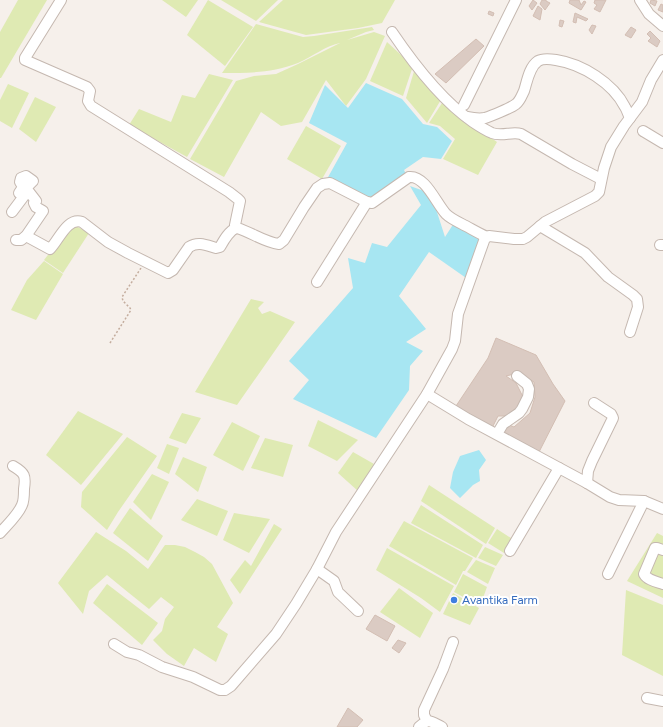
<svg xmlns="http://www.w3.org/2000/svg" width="663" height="727" font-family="Figtree,sans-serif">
<rect width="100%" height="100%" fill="#f6f0eb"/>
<g fill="#dfeab3">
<path d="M18,0H47L1,78H0V32Z"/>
<path d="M162,0H198L186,17Z"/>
<path d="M208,0L253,27L225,66L187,35Z"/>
<path d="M221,0H278L256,21Z"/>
<path d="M283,0H395L382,23L358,28L306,35L259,22Z"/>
<path d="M256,24L303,37L314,36L372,27L374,30L366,32L347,40L374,32L385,36L366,79L346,106L326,80L302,122L281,126L261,112L224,177L190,159L236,81L254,76L276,74L298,64L340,43C325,46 312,57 298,63C272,73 249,73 222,73Z"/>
<path d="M387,42L413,66L403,96L370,81Z"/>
<path d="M415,68L442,98L427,123L406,98Z"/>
<path d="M209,74L233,80L187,157L129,125L139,109L171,122L182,95L195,98Z"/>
<path d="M8,84L29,93L12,128L0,121V100Z"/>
<path d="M35,97L56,107L36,142L19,129Z"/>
<path d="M444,100L472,125L497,142L478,175L443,159L455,139L440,126L429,123Z"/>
<path d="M306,126L341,146L322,179L287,159Z"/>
<path d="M72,224L89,233L63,273L44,260Z"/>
<path d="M44,261L63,274L36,320L11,310L27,280Z"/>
<path d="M251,299L264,302L258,308L262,314L270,311L295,322L237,405L195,392Z"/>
<path d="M78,411L123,434L81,485L46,455Z"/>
<path d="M182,413L201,418L186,444L169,438Z"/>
<path d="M318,420L358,440L337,461L308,446Z"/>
<path d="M232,422L260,436L243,471L213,455Z"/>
<path d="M127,437L157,456L118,512L107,530L81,507L82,492Z"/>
<path d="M265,438L293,445L283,477L251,468Z"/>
<path d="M167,444L179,448L169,474L157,468Z"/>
<path d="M353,452L374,464L358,491L338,473Z"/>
<path d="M183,457L207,467L198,492L175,474Z"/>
<path d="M152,474L169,482L151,520L133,502Z"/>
<path d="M429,485L495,528L486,544L421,501Z"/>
<path d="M197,499L228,511L217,536L181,520Z"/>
<path d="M421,505L483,545L476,558L411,523Z"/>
<path d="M130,508L163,536L148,561L113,533Z"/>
<path d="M234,513L270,519L249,553L223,540Z"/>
<path d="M404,521L473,558L465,571H463L456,585L389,546Z"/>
<path d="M274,524L282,529L240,594L230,580L245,560L251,566Z"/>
<path d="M497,529L514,540L504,553L488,543Z"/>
<path d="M96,532L126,551L148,569L165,545H175L185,547L195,552L204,557L212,564L233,603L217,627L228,634L216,662L194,648L184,666L167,654L153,640L162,631L165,619L174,607L161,597L149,609L129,593L107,575L89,591L83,614L58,583Z"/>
<path d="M657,533L663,536V598L627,581Z"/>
<path d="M485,547L503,555L496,566L478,558Z"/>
<path d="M387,548L454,586L440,612L421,598L376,570Z"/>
<path d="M476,560L495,568L488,584L467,572Z"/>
<path d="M463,574L487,587L480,606L454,592Z"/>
<path d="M107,584L158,623L142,645L93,603Z"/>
<path d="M399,588L433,613L420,638L380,612Z"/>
<path d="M626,590L663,605V676L622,655Z"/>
<path d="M453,593L479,608L470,625L443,614Z"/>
</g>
<g fill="#a7e6f2">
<path d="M366,83L402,99L423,124L437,127L452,141L441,159L423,157L404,170L407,176L372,202L327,179L347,143L309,123L325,85L348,108Z"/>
<path d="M410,186L427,192L436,209L445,237L454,223L481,241L469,280L429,252L399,296L426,329L406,342L423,351L410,366L409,390L376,438L293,399L309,380L289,361L353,288L348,258L365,263L372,243L387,247L421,205Z"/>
<path d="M479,450L486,460L479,470L480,481L473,485L460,498L450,488L453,472L460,456Z"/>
</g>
<g fill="#dbcbc3" stroke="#d3beb3">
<path d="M533,0L537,3L532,10L529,6Z"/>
<path d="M542,0H546V1L550,3L545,10L540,4Z"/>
<path d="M570,0H579L581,5L584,1L586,2L581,10L569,3Z"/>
<path d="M595,0H606L600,12L594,9L597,5L594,3Z"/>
<path d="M651,0L657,1L655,6L650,3Z"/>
<path d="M661,4L663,5V12L658,10Z"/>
<path d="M538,6L542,9L540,20L533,16Z"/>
<path d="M489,11L494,13L493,16L488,14Z"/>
<path d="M575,13L588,19L586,21L577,17L576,23L573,22Z"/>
<path d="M560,20L564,21L562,27L559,26Z"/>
<path d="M592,25L596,26L592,34L589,30Z"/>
<path d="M631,27L636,30L631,38L625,35Z"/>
<path d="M650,31L660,41L657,47L648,41L651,38L647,34Z"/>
<path d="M476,39L484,46L446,83L435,74Z"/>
<path d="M496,338L536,355L553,384L565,401L539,452L501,435L507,424L514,427L530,413L535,397L534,382L518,373L506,376L516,383L524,399L512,416H498L492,428L454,409L488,358Z"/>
<path d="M375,615L395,626L387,641L366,629Z"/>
<path d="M398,640L406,643L399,653L392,648Z"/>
<path d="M348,708L363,720L357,727H337Z"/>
</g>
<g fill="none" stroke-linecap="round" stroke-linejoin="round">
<g stroke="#c5b8b0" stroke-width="12">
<g id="minor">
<path d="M61,0L25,58V60L87,87L90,91L88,101L91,106L229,192L238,199L240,201L235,225L237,228C251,232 264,242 279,244L284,240L304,207L317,188L323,184L330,183L367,202L372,203L409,177C425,175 436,203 446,214C450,218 456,221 462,224C470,228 478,233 487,237"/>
<path d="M640,0L649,14L663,26"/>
<path d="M392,32C413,63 442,101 473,122C479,126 485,130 492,133C502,137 512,131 521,134L572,164L601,179"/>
<path d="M464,105L516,0"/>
<path d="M467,117C472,118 479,119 485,118C491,116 511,108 516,104C520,101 522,95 524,91C527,82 529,67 538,61C543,58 550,59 556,60C582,64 613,83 625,107C627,110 628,114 630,118"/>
<path d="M643,131L663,143"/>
<path d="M12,212L24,196L19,193L23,187L20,182L21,178L26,176L33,181L26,188L36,201L34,203L36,207L43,211L26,236L21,240H16"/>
<path d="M540,226L585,253L608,277L633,295L637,299L638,307L630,332"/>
<path d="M26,236L50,249C59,240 67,217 82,222L108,242L128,253L168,273L173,270L189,247C198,241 206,245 216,248L220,247C224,240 229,231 236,228"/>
<path d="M660,245H663"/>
<path d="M317,282L367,202"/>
<path d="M427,394L468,419L587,483L610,497L619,500L644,501L663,509"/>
<path d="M497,434L503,424L519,413L522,409L528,397L529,389L527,384L517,376"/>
<path d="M587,483L588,471L592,461L613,418L611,414L594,403"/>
<path d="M0,533C7,525 18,515 22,505C24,501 24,495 24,489C26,476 25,473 13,466"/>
<path d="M663,550L657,548H655L644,574C647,580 657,582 663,584"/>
<path d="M510,551L559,468"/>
<path d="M317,569L334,581L338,592L358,611"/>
<path d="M608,574L644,501"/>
<path d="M114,644L127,652L139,655L162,667L193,677L220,690H225L231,686L276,634L296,604L317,569L336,532L427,394L452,349L455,341L458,314L485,238L489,236L514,239H523L527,237L545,222L595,196L599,192L604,168L611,147L624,126L642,102L651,80L663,60"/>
<path d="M647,698L663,701"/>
<path d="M427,721L424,715V710L443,669L453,642"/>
<path d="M419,727C429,718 430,721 442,727"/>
</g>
</g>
<path stroke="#c4ad9e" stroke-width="1.5" stroke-dasharray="2 2" stroke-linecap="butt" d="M110,343L131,310L130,308L123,301L122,297L141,268"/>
<use href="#minor" stroke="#fff" stroke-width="10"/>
</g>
<circle fill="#3f7fe0" stroke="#fff" stroke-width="1.5" cx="454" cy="600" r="4"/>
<g text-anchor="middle" stroke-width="4" stroke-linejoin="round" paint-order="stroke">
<g font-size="12" fill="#366cbe" stroke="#fff" text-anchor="start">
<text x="462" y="604">Avantika Farm</text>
</g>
</g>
</svg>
